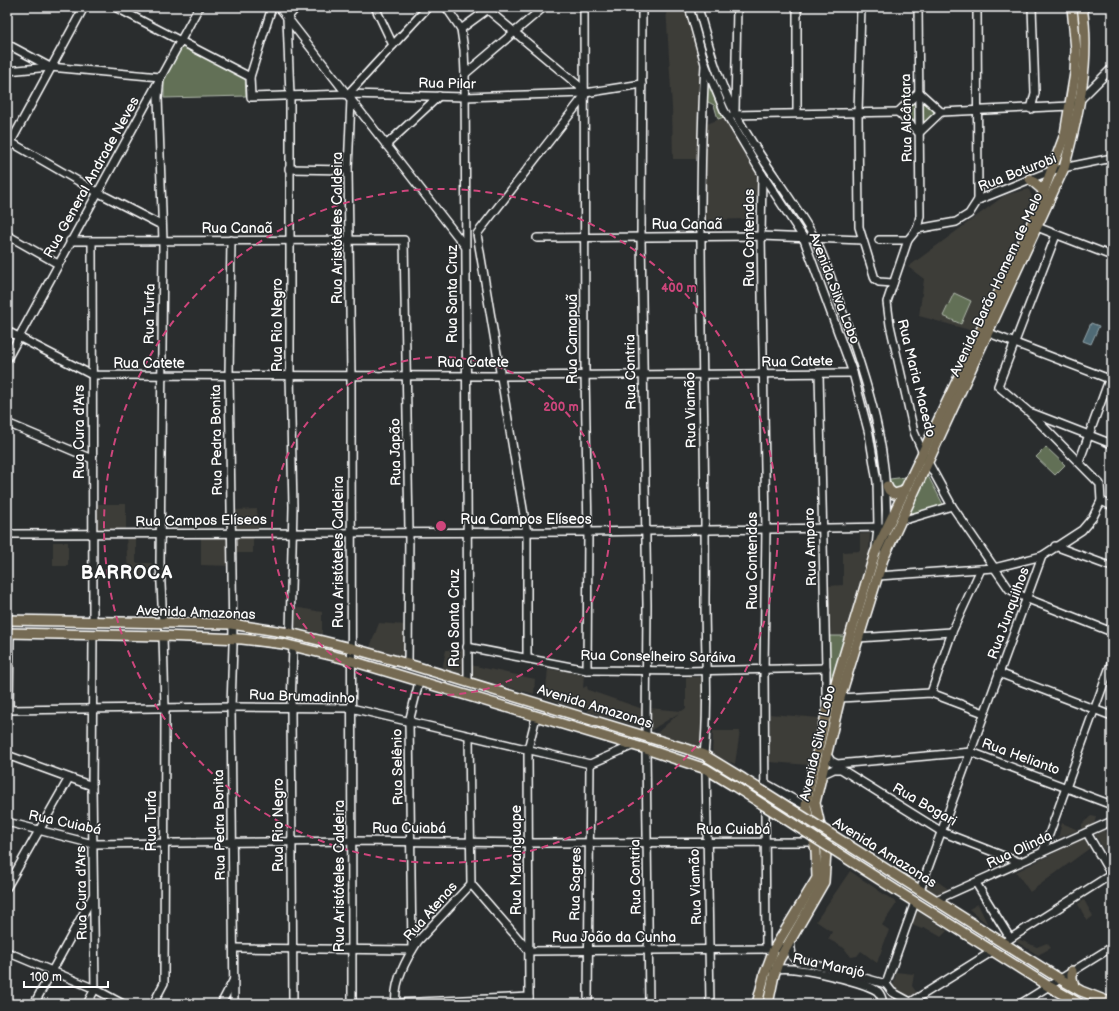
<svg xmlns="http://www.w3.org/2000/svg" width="1119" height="1011" font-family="'Balsamiq Sans',sans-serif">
<rect width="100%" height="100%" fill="#2a2d2e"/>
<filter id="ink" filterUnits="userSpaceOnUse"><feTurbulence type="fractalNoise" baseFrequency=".025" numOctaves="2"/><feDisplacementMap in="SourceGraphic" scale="8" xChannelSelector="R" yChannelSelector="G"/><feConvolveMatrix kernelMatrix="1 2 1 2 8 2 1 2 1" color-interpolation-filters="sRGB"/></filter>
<g filter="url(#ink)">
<g fill="#3c3c38">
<path d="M666,7H689L700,62L698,108L699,159H673L672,108Z"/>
<path d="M724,117L758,174V196H747L746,219L704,220L702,126Z"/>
<path d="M1029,189L1032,197L1024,219L973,331L919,316L924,279L908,267L1005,195Z"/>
<rect x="95" y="504" width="31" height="30"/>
<path d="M257,509L259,531L234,530L233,510Z"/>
<path d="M870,533L869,557L847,636H828V586L843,585V552L860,551V534Z"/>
<path d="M126,534H136V563H152L153,578H128Z"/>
<path d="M201,535L230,537V566L201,565Z"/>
<path d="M235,536H253V553H236Z"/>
<rect x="53" y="542" width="15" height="24"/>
<path d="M294,607L322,612V634L294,628Z"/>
<path d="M379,623L406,625L405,658L370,647Z"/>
<path d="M446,650H463V675L442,669Z"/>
<path d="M471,665L535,679L534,694L469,677Z"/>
<path d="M548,669L567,671L584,675L583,688L587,686L588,690L643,709V728L588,712V708L578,710L545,697Z"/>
<path d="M686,677H703L701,749L656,734L679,713L648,732V708L682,711L686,708Z"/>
<path d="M770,714L820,718L813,742L809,765L770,762Z"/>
<path d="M713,731H740L735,764L712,755Z"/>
<path d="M1091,816L1096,817L1094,825L1082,830V824Z"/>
<path d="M1062,823L1078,830L1058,838Z"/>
<path d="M1104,830L1112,843V845L1104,850L1095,835Z"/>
<path d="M1084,838L1090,848L1030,892L1016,872Z"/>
<path d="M850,871L897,903L882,925L889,930L877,963L861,951L857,956L851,957L844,948L828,939L832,932L816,921Z"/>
<path d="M931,877L947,888L944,894L938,897L930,896L926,886Z"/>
<path d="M1084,900L1093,916L1087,921L1078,904Z"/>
<path d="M978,904L988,925L969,909Z"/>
<path d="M917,910L947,931L941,937L924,927L922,929L912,925Z"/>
<path d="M1018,939L1037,947L1047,943L1051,948L1038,955L1015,941Z"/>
<path d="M896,972L914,974L912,986L917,993L911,996L892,992Z"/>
</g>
<g fill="#627057" stroke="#b0b8ab">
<path d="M179,45L245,75L246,96L164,98V75Z"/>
<path d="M706,74L724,117L718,119L714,105L702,99Z"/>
<path d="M922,98L934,111V113L924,124L916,125L906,115L905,110L916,99Z"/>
<path d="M954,293L971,301L961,324L943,316Z"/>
<path d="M1046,447L1065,465L1055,475L1036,457Z"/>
<path d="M927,474L944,506L913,515L910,511Z"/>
<path d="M906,477L900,489L897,491L891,488L890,479Z"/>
<path d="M828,636H847L829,694Z"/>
</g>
<path fill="#4f6a74" stroke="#95a6ac" d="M1091,323L1099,326L1091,344L1083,341Z"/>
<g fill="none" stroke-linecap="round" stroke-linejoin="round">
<g stroke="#fff" stroke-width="10">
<g id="minor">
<path d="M115,7L250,77L251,97L348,94L465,97L585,93L642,84"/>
<path d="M279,7L465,246"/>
<path d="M375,7L393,45"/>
<path d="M446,7L461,29L464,50L465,74L468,682"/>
<path d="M584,7L585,375L588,532L587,670"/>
<path d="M642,7L641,238L647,604L646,736"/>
<path d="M689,7L705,64L724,110L762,174L803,237L853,373L869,434L877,482L878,527L876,547"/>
<path d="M698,7C708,43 718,82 736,115C759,158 790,195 814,237C827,261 834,288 843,313C872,395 894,464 884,552"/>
<path d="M797,7V113"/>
<path d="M861,7L858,113L859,227L875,279L879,282L893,283"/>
<path d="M918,7L920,216L917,229L908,240L887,302L890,325L914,432L923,453L952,506L1009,589L1028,599L1112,632"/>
<path d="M977,7L978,200"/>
<path d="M488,10L585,91"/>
<path d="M461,29L491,7"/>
<path d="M7,44L50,67"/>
<path d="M7,71L50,67L160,77L158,97L163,241L160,564L163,624"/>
<path d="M465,74L544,7"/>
<path d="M250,77L272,7"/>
<path d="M919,92L941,112"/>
<path d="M348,94L428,7"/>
<path d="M351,99L348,170L351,375L352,1004"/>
<path d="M1031,109L1035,93L1032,7"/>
<path d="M735,110L737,7"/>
<path d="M898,112L919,133L941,112"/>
<path d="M898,112L919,92"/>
<path d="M941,112L1071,106L1080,100L1112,68"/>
<path d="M733,115L898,112"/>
<path d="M7,140L97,192L161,225"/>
<path d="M386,145L439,96"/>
<path d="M7,149L84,7"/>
<path d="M289,169L348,170"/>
<path d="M762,174L761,236L766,528L764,670L766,949"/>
<path d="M1037,227L1112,256"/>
<path d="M917,229L956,222L969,214L978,200L1053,170L1112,158"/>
<path d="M7,235L58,264"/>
<path d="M537,238L761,236L862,240"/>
<path d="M231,240L229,375L233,639"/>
<path d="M879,240H908"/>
<path d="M70,241L404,240L409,531L408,664"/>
<path d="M92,242L93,622"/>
<path d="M7,331L92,375L502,376L853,373"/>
<path d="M989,333L1112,380"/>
<path d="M7,359L199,7"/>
<path d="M819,374L826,668V710"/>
<path d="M1032,413L1112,444"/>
<path d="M7,423L92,459"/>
<path d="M1079,462L1112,372"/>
<path d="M1101,501L1112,506"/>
<path d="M902,519H908L952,506"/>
<path d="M7,534L588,532L887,527"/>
<path d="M1055,546L1112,567"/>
<path d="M878,576L994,568L1042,556"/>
<path d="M290,633L293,507L290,375V96L287,18L297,7"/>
<path d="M858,638L952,632"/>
<path d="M233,645L231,707L234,1004"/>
<path d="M293,646L291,708L293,1004"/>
<path d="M467,647L587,670L686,671L826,668"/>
<path d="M527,658V533L477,234L585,95"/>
<path d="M999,673L1112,716"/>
<path d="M931,693L952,632L981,569"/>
<path d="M840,698L931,693L984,713"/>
<path d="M7,710L231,707L351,708L590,764L634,745"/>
<path d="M7,713L9,710L10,633"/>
<path d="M646,749L649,1004"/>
<path d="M826,753L831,761L837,764L971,752L1112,805"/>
<path d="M7,755L92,786"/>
<path d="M704,755C709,705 705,650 705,599C707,421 695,242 705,64"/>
<path d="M706,769L710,1004"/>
<path d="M821,775L834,769H841L942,832L1019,862"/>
<path d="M765,783L806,806"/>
<path d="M7,822L93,844L353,841L529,843L814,842"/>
<path d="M1087,833L1112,876"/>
<path d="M1043,851L1112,661"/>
<path d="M976,883L1010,938"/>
<path d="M471,884L529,951L774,949L782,948L787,945"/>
<path d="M7,887L69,778"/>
<path d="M920,890L1042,556L1082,530L1093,517L1101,501L1100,484L1029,412L998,386L1056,235"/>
<path d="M936,900L1112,821"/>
<path d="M790,941L792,956L798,962L813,964L886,984"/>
<path d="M1003,943L1112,874"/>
<path d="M234,948L412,950L409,722L419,682"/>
<path d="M7,952L95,989L123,1004"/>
<path d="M773,970C789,964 863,981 877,991C880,993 881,996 882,999"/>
<path d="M911,1002L993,951"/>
<path d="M396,1003L529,997"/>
<path d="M34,1004L93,896"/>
<path d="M87,1004L95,989L92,786L93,635"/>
<path d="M153,1004L164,983L165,708L163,636"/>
<path d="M221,1004L234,979"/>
<path d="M396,1004C393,982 407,958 418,941L471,884L469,736"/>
<path d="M529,1004L528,749L536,717"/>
<path d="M588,1004L590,764"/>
<path d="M914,1004L892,992L886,984L915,902"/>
<path d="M1020,1004L1112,947"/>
</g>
</g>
<g stroke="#fff" stroke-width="12">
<g id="major">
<path d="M1030,179L1044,191"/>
<path d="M887,486L889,490L894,494L905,491"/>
<path d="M7,620L231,624L290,633L351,648L408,664L687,749L704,755L742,778"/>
<path d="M7,633L163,636L242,639L284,644L342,658L646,749L706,769L734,786"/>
<path d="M902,879L1060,979L1081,991L1112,1003"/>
<path d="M899,892L1048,986L1080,1004"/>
<path d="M1072,971V978L1074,986"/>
<path d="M757,1004L765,973L774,949L817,878L816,851L806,806L808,793L825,719L875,553L1031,225L1065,134L1075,73L1076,50L1072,7"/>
<path d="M768,1004L774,975L779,960L824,882L826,852L815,803L840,698L883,559L1064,168C1078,117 1091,60 1082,7"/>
</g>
</g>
<use href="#minor" stroke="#2a2d2e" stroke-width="7"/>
<use href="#major" stroke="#746b52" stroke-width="9"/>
<g stroke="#fff" stroke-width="12" stroke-linecap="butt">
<g id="major-bridge">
<path d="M742,778L902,879"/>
<path d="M734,786L899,892"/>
</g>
</g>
<use href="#major-bridge" stroke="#746b52" stroke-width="9"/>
</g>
</g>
<g fill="none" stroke="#ce467c" stroke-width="2" stroke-dasharray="7 5">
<circle cx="441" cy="526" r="169"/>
<circle cx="441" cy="526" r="337"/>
</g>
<g text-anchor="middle" stroke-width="3" stroke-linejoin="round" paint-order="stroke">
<g font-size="14" fill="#fff" stroke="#2a2d2e">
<text transform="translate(447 83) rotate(1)" y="5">Rua Pilar</text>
<text transform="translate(906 118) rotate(-91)" y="5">Rua Alcântara</text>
<text transform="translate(1017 172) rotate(-21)" y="5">Rua Boturobi</text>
<text transform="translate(91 177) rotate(-61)" y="5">Rua General Andrade Neves</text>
<text x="687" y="229">Rua Canaã</text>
<text x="237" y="233">Rua Canaã</text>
<text transform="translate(337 228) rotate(-90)" y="5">Rua Aristóteles Caldeira</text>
<text transform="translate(749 238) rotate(-90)" y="5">Rua Contendas</text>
<text transform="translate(996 284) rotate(-65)" y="5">Avenida Barão Homem de Melo</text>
<text transform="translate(835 288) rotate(69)" y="5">Avenida Silva Lobo</text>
<text transform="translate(452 294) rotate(-90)" y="5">Rua Santa Cruz</text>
<text transform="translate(149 314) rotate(-89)" y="5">Rua Turfa</text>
<text transform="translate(277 325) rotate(-90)" y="5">Rua Rio Negro</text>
<text transform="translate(572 339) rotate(-90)" y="5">Rua Camapuã</text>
<text transform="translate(797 361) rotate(-1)" y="5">Rua Catete</text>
<text x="473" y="367">Rua Catete</text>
<text x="149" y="368">Rua Catete</text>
<text transform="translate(630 372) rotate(-91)" y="5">Rua Contria</text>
<text transform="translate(917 378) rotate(76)" y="5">Rua Maria Macedo</text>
<text transform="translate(690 410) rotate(-91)" y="5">Rua Viamão</text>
<text transform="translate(79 432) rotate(-90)" y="5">Rua Cura d'Ars</text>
<text transform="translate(216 440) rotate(-91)" y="5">Rua Pedra Bonita</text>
<text transform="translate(395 452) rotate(-91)" y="5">Rua Japão</text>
<text x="526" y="524">Rua Campos Elíseos</text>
<text transform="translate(201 520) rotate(-1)" y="5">Rua Campos Elíseos</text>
<text transform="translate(810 547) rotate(-92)" y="5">Rua Amparo</text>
<text transform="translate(338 552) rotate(-90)" y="5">Rua Aristóteles Caldeira</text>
<text transform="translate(752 561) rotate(-90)" y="5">Rua Contendas</text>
<text transform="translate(196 612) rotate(2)" y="5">Avenida Amazonas</text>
<text transform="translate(1008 613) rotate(-70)" y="5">Rua Junquilhos</text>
<text transform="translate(454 618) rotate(-90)" y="5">Rua Santa Cruz</text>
<text transform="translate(658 656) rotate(1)" y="5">Rua Conselheiro Saráiva</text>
<text transform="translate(302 696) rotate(2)" y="5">Rua Brumadinho</text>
<text transform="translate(595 706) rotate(17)" y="5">Avenida Amazonas</text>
<text transform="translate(817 743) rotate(-77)" y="5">Avenida Silva Lobo</text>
<text transform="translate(1021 756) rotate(20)" y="5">Rua Helianto</text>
<text transform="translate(397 767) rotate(-91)" y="5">Rua Selênio</text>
<text transform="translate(925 804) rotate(30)" y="5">Rua Bogari</text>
<text transform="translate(151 821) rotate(-90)" y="5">Rua Turfa</text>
<text transform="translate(65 822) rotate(12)" y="5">Rua Cuiabá</text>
<text transform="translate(219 825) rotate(-91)" y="5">Rua Pedra Bonita</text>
<text transform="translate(278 825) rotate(-90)" y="5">Rua Rio Negro</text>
<text x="409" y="833">Rua Cuiabá</text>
<text x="733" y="834">Rua Cuiabá</text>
<text transform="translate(1019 849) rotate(-25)" y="5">Rua Olinda</text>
<text transform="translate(885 852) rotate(32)" y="5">Avenida Amazonas</text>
<text transform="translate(516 860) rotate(-90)" y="5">Rua Maranguape</text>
<text transform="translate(339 876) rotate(-90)" y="5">Rua Aristóteles Caldeira</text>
<text transform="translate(635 877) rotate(-91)" y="5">Rua Contria</text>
<text transform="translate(575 884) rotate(-89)" y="5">Rua Sagres</text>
<text transform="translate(695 887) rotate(-92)" y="5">Rua Viamão</text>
<text transform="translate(81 893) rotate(-91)" y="5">Rua Cura d'Ars</text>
<text transform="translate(430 911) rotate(-49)" y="5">Rua Atenas</text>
<text x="614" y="942">Rua João da Cunha</text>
<text transform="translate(829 965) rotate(12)" y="5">Rua Marajó</text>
</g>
<g font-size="18" font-weight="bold" letter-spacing="1" fill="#fff" stroke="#2a2d2e">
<text x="127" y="579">BARROCA</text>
</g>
</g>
<circle cx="441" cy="526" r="6" fill="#ce467c" stroke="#2a2d2e" stroke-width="2"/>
<g font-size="12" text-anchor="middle" font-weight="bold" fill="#ce467c" stroke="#2a2d2e" stroke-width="3" stroke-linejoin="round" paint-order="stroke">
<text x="679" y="292">400 m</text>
<text x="561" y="411">200 m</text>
</g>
<rect width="1119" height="1011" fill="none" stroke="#2a2d2e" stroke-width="24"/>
<rect x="12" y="12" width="1095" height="987" fill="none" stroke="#fff" stroke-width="1.5" filter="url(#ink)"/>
<path d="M24 981v6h84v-6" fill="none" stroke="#ffffff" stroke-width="2"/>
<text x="30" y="981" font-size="12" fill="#ffffff" stroke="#2a2d2e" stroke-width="3" paint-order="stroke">100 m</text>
</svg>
